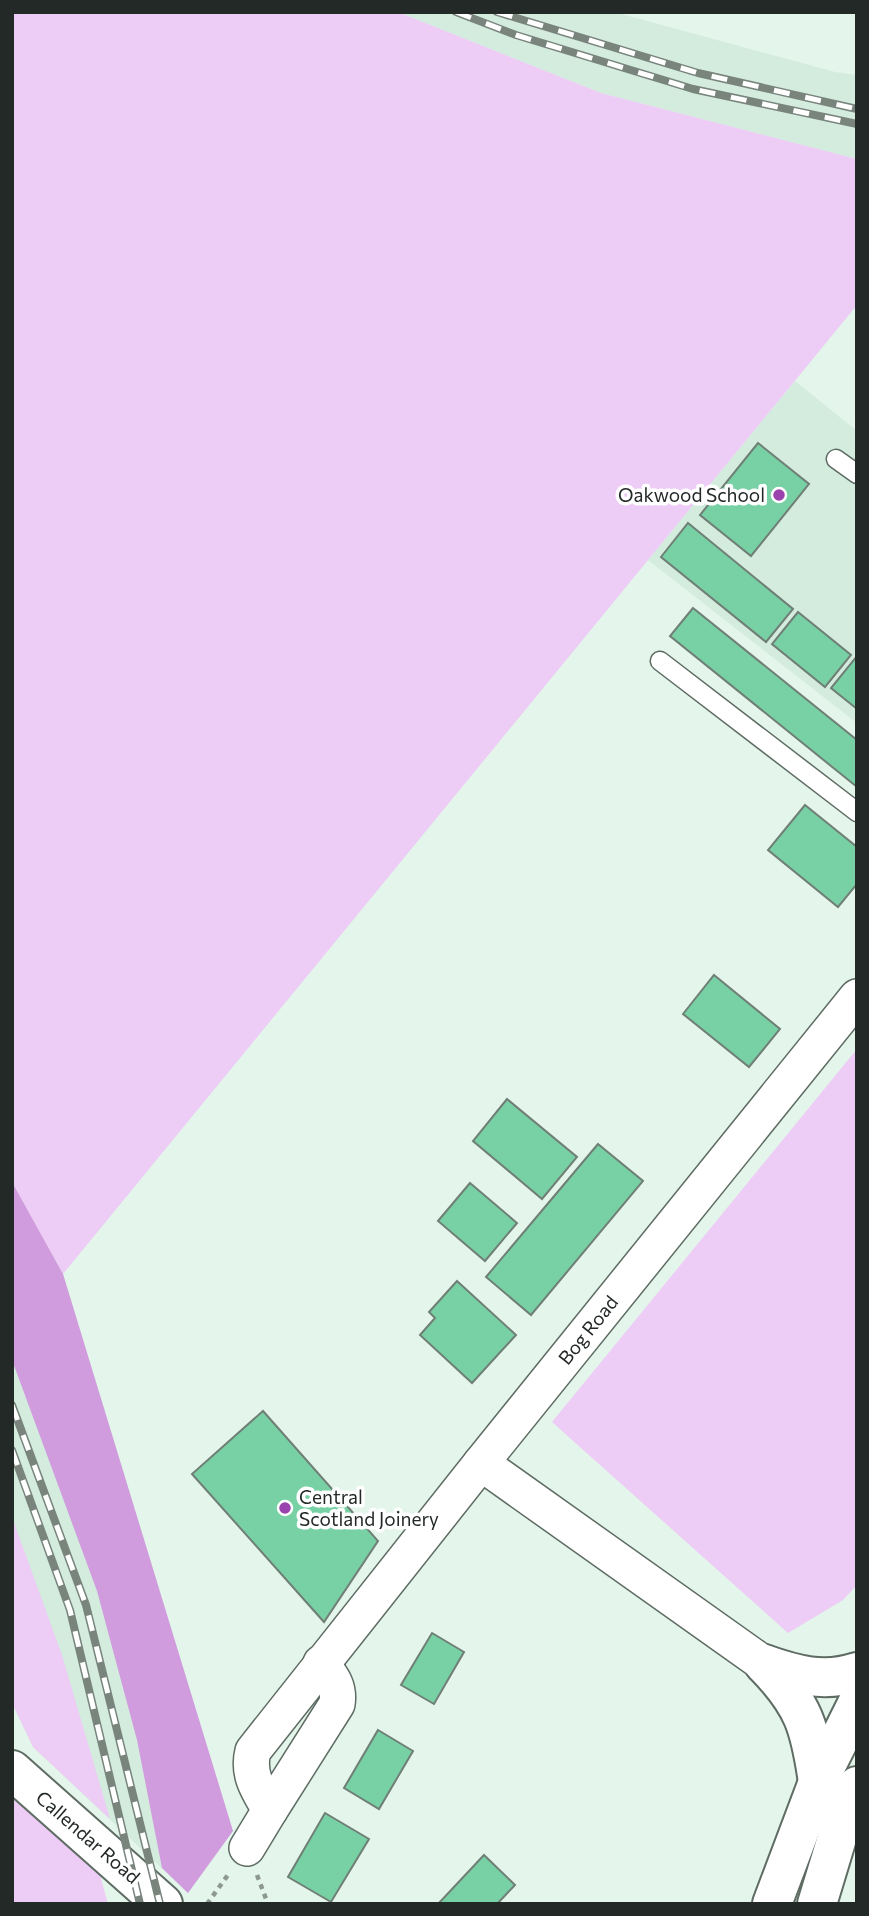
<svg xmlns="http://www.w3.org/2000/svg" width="869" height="1916" font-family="Commissioner,sans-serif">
<rect width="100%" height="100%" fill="#e4f5eb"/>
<g fill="#d3ecde">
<path d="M398,12H614L835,72L857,75V159L601,93Z"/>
<path d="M795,381L857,431V723L648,560Z"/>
<path d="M12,1182L63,1274L233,1831L188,1893L33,1747L12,1703Z"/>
</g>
<g fill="#edccf5">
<path d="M12,12H398L601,93L857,159V305L63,1274L12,1182Z"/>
<path d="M857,1049V1585L843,1600L788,1633L552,1422Z"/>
<path d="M12,1517L62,1655L110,1819L33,1747L12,1703Z"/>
<path d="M12,1795L97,1864L108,1904H12Z"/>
</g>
<path fill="#d19cde" d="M12,1182L63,1274L233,1831L188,1893L162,1868L137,1740L97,1591L12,1360Z"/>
<g fill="#78d1a5" stroke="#707f76" stroke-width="2">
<path d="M758,443L809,484L751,556L700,515Z"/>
<path d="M688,523L793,609L766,642L661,557Z"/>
<path d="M693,608L857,740V787L670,636Z"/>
<path d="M798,612L851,655L825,687L772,644Z"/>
<path d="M857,656V709L831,688Z"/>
<path d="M805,805L857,847V884L838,907L768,850Z"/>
<path d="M714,975L780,1029L749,1067L683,1014Z"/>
<path d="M507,1099L577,1157L542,1199L473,1141Z"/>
<path d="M598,1144L643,1181L531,1315L486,1277Z"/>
<path d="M470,1183L517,1223L485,1261L438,1221Z"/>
<path d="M457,1281L516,1335L472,1383L420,1335L435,1318L429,1312Z"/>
<path d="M263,1411L378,1541L324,1622L192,1474Z"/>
<path d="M432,1633L464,1652L434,1704L401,1685Z"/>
<path d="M378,1730L413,1751L379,1809L344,1788Z"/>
<path d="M325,1813L369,1839L331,1902L288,1877Z"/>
<path d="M484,1855L515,1885L497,1904H438Z"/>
</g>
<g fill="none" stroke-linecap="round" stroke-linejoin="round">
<g stroke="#5e6c64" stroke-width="21">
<g id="service">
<path d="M836,459L857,474"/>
<path d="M660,661L857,812"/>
</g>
</g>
<g stroke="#5e6c64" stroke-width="38">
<g id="minor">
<path d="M481,1463L764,1664"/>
<path d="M270,1810L337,1704C340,1686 331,1676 321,1663"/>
<path d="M247,1848L270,1810C258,1790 247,1774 253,1751L481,1463L857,997"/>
</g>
</g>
<g stroke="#5e6c64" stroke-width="42">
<g id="secondary">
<path d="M764,1664C804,1705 810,1727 818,1782"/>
<path d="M764,1664C795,1675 824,1683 857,1672"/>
<path d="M772,1904L818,1782L857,1704"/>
<path d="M817,1904L847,1805L857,1786"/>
</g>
</g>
<g stroke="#5e6c64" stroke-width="42">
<path id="primary" d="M12,1770L163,1904"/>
</g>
<g stroke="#8c9891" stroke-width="4.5" stroke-dasharray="5 5" stroke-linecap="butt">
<path d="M257,1875L268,1904"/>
<path d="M207,1904L230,1872"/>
</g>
<use href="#service" stroke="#fff" stroke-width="18"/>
<use href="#minor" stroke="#fff" stroke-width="35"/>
<use href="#secondary" stroke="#fff" stroke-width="38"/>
<use href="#primary" stroke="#fff" stroke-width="38"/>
<g stroke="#79847d" stroke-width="8">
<g id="rail">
<path d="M456,12L516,35L693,89L857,124"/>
<path d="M497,12L698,73L857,109"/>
<path d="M12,1405L86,1605L160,1904"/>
<path d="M12,1450L70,1610L140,1904"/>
</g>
</g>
<use href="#rail" stroke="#fff" stroke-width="5" stroke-dasharray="16" stroke-linecap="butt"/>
</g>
<g fill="#9a42ae" stroke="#fff" stroke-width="2.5">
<circle cx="779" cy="495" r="7"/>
<circle cx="285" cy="1508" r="7"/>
</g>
<g text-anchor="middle" stroke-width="7" stroke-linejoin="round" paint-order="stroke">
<g font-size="19" fill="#232926" stroke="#fff" text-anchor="end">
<text x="765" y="502">Oakwood School</text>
<text x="299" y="1504" text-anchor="start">Central<tspan x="299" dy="22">Scotland Joinery</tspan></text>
</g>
<g font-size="19" fill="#232926" stroke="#fff">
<text transform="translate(588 1330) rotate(-51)" y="7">Bog Road</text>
<text transform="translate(88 1837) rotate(41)" y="7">Callendar Road</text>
</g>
</g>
<rect width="869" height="1916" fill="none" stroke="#232926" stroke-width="28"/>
</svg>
